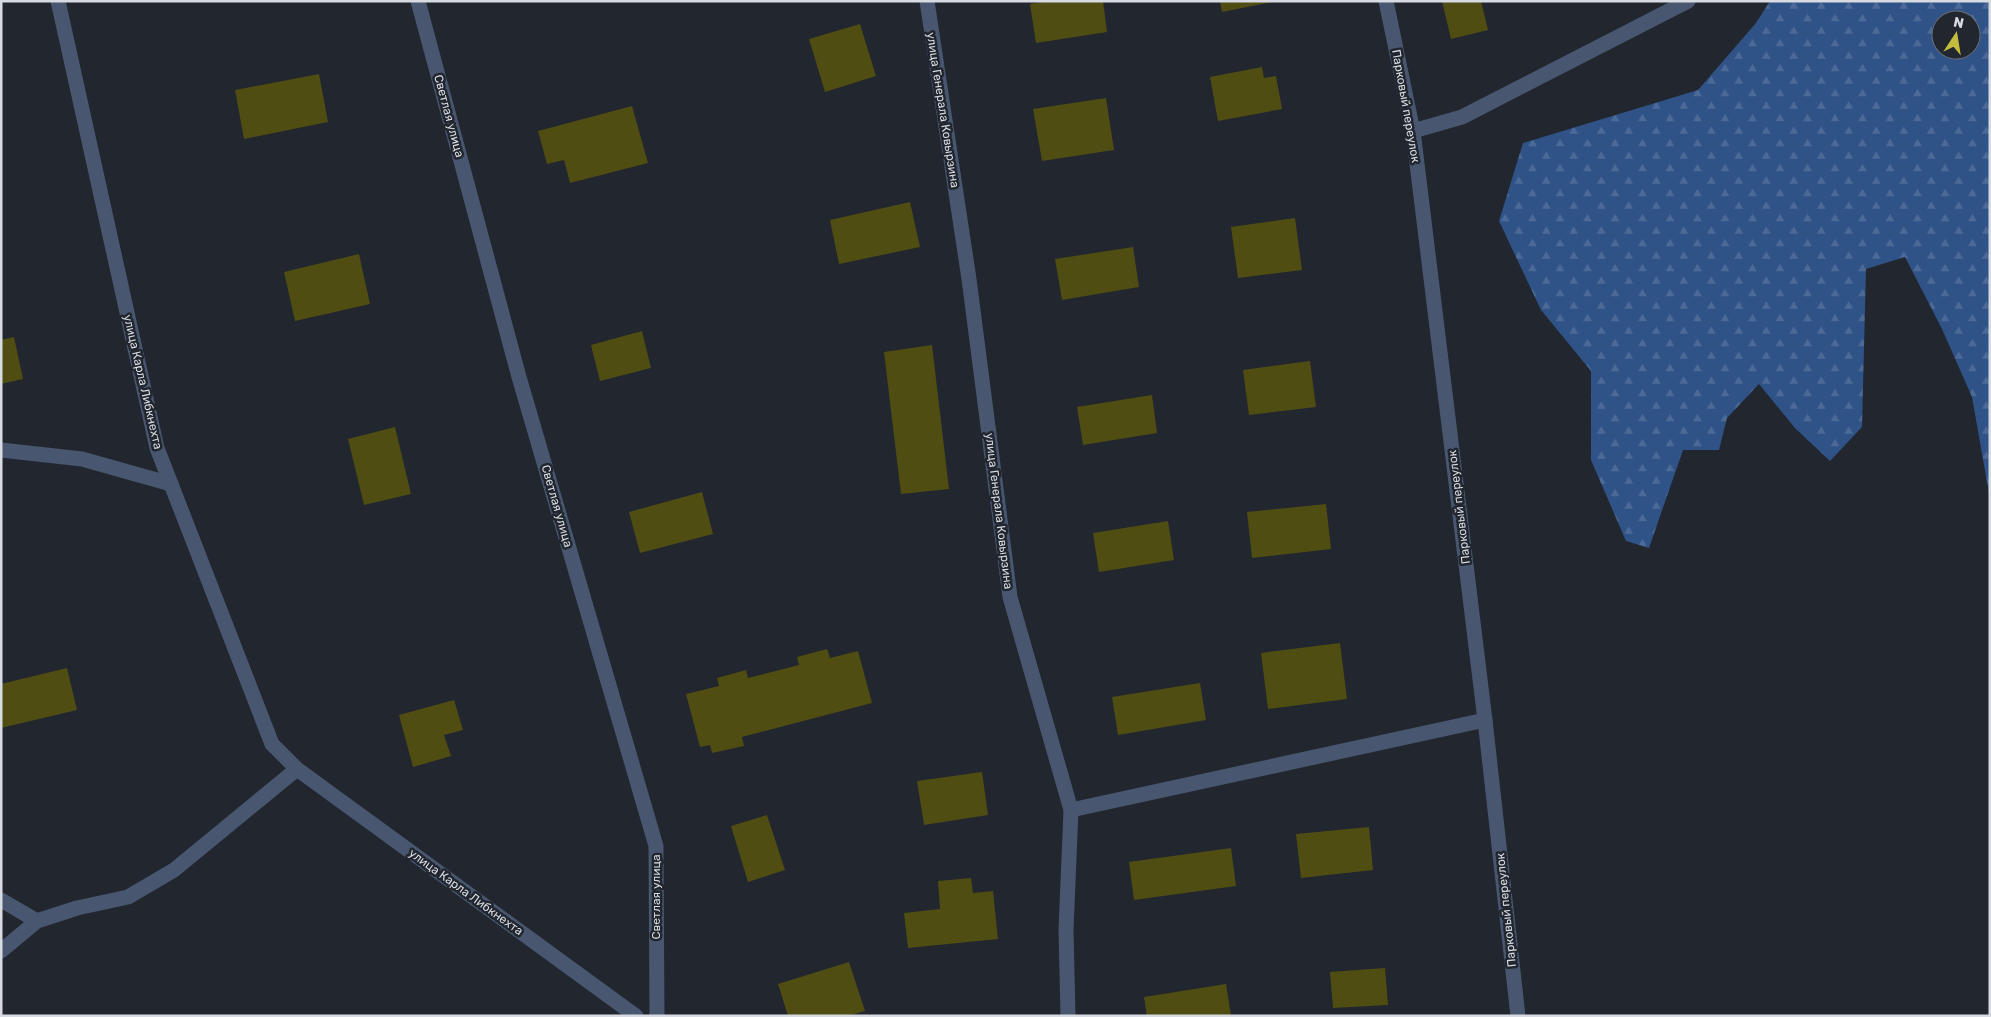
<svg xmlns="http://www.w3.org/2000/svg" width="1991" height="1017" font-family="Rubik,sans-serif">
<defs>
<pattern id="forest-firs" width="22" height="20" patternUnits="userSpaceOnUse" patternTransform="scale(1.25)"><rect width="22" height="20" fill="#2f5287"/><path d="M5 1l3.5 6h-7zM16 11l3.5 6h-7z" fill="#4c6a98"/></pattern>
</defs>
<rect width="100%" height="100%" fill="#21262f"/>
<path fill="url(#forest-firs)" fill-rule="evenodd" d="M1770,1H1990V499L1972,397L1942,329L1905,257L1866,269L1862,427L1830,461L1795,428L1759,384L1727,418L1719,450H1683L1649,548L1626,541L1591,460V371L1541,310L1499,221L1523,143L1698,90L1756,23ZM1941,20H1971V50H1941Z"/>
<g fill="#504d12">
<path d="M1048,1H1103L1107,32L1036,43L1030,4Z"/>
<path d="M1220,1H1271L1272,2L1222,12Z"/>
<path d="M1442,1H1481L1488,30L1451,39Z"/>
<path d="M860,24L876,76L825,92L809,39Z"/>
<path d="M1262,67L1264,78L1276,76L1282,109L1218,121L1210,77Z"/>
<path d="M319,74L328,122L244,139L235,90Z"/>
<path d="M1106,98L1114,150L1042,161L1033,109Z"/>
<path d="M632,106L648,163L570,183L564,160L547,164L538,131Z"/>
<path d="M910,202L920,247L839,264L830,220Z"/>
<path d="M1295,218L1302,270L1238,278L1231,227Z"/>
<path d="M1133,247L1139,287L1062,300L1055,259Z"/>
<path d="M359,254L370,304L295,321L284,272Z"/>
<path d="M642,331L651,368L600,381L591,345Z"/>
<path d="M14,337L23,379L1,384V340Z"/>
<path d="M932,345L949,489L901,494L884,352Z"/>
<path d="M1310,361L1316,407L1249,415L1243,370Z"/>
<path d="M1152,395L1157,433L1083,445L1077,407Z"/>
<path d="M395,427L411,494L364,505L348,439Z"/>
<path d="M702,492L713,534L640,553L629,512Z"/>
<path d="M1326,504L1331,549L1252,558L1247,512Z"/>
<path d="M1168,521L1174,560L1099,572L1093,533Z"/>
<path d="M1340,643L1347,699L1268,709L1261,653Z"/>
<path d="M827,649L830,658L858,651L872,703L742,737L744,746L712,753L710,745L700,747L686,694L719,686L717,678L746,670L748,678L799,665L797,657Z"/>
<path d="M67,668L77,710L1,728V684Z"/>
<path d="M1200,683L1206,720L1118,735L1112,697Z"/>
<path d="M454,700L463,730L444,735L451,756L413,767L399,715Z"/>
<path d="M982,772L988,815L924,825L917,781Z"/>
<path d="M767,815L785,870L748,882L731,826Z"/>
<path d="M1369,827L1373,870L1301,878L1296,834Z"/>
<path d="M1231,848L1236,886L1134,900L1129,862Z"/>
<path d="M971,878L973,893L993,891L998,939L908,948L904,913L940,909L938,881Z"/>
<path d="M849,962L865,1011L848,1016H788L778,984Z"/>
<path d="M1385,968L1388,1005L1333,1008L1330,972Z"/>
<path d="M1226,984L1231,1016H1147L1144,997Z"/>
</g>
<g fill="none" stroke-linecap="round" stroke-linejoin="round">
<g stroke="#48576f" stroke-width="15">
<path d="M58,1L157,448L272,744L297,769L636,1016"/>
<path d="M418,1L519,377L656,846L657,1016"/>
<path d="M927,1L969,279L1010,597L1071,810L1066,930L1068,1016"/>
<path d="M1386,1L1413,131L1485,720L1518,1016"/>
<path d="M1413,131L1462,117L1688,1"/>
<path d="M1,450L82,459L171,484"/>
<path d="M1071,810L1485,720"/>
<path d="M1,900L37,921"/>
<path d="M1,951L37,921L77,908L128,897L174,870L297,769"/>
</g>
</g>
<g text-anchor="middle" stroke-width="5" stroke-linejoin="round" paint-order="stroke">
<g font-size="12" fill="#d8dce2" stroke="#21262f">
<text transform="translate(1406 106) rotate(80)" y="4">Парковый переулок</text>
<text transform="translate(943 110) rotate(81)" y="4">улица Генерала Ковырзина</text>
<text transform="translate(449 116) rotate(75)" y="4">Светлая улица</text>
<text transform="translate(143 382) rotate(77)" y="4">улица Карла Либкнехта</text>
<text transform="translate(557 506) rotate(74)" y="4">Светлая улица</text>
<text transform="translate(1459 507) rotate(-97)" y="4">Парковый переулок</text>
<text transform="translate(999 511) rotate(83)" y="4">улица Генерала Ковырзина</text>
<text transform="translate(466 892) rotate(36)" y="4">улица Карла Либкнехта</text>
<text transform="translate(656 897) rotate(-90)" y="4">Светлая улица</text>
<text transform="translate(1506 910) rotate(-96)" y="4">Парковый переулок</text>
</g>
</g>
<rect width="1991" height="1017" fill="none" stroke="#d8dce2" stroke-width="5"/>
<g transform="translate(1956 35) rotate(12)"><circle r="24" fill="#21262f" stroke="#6a6f77"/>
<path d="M0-4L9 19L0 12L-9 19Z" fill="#c4bc3e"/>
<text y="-8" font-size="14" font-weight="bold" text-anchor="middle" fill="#d8dce2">N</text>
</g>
</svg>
